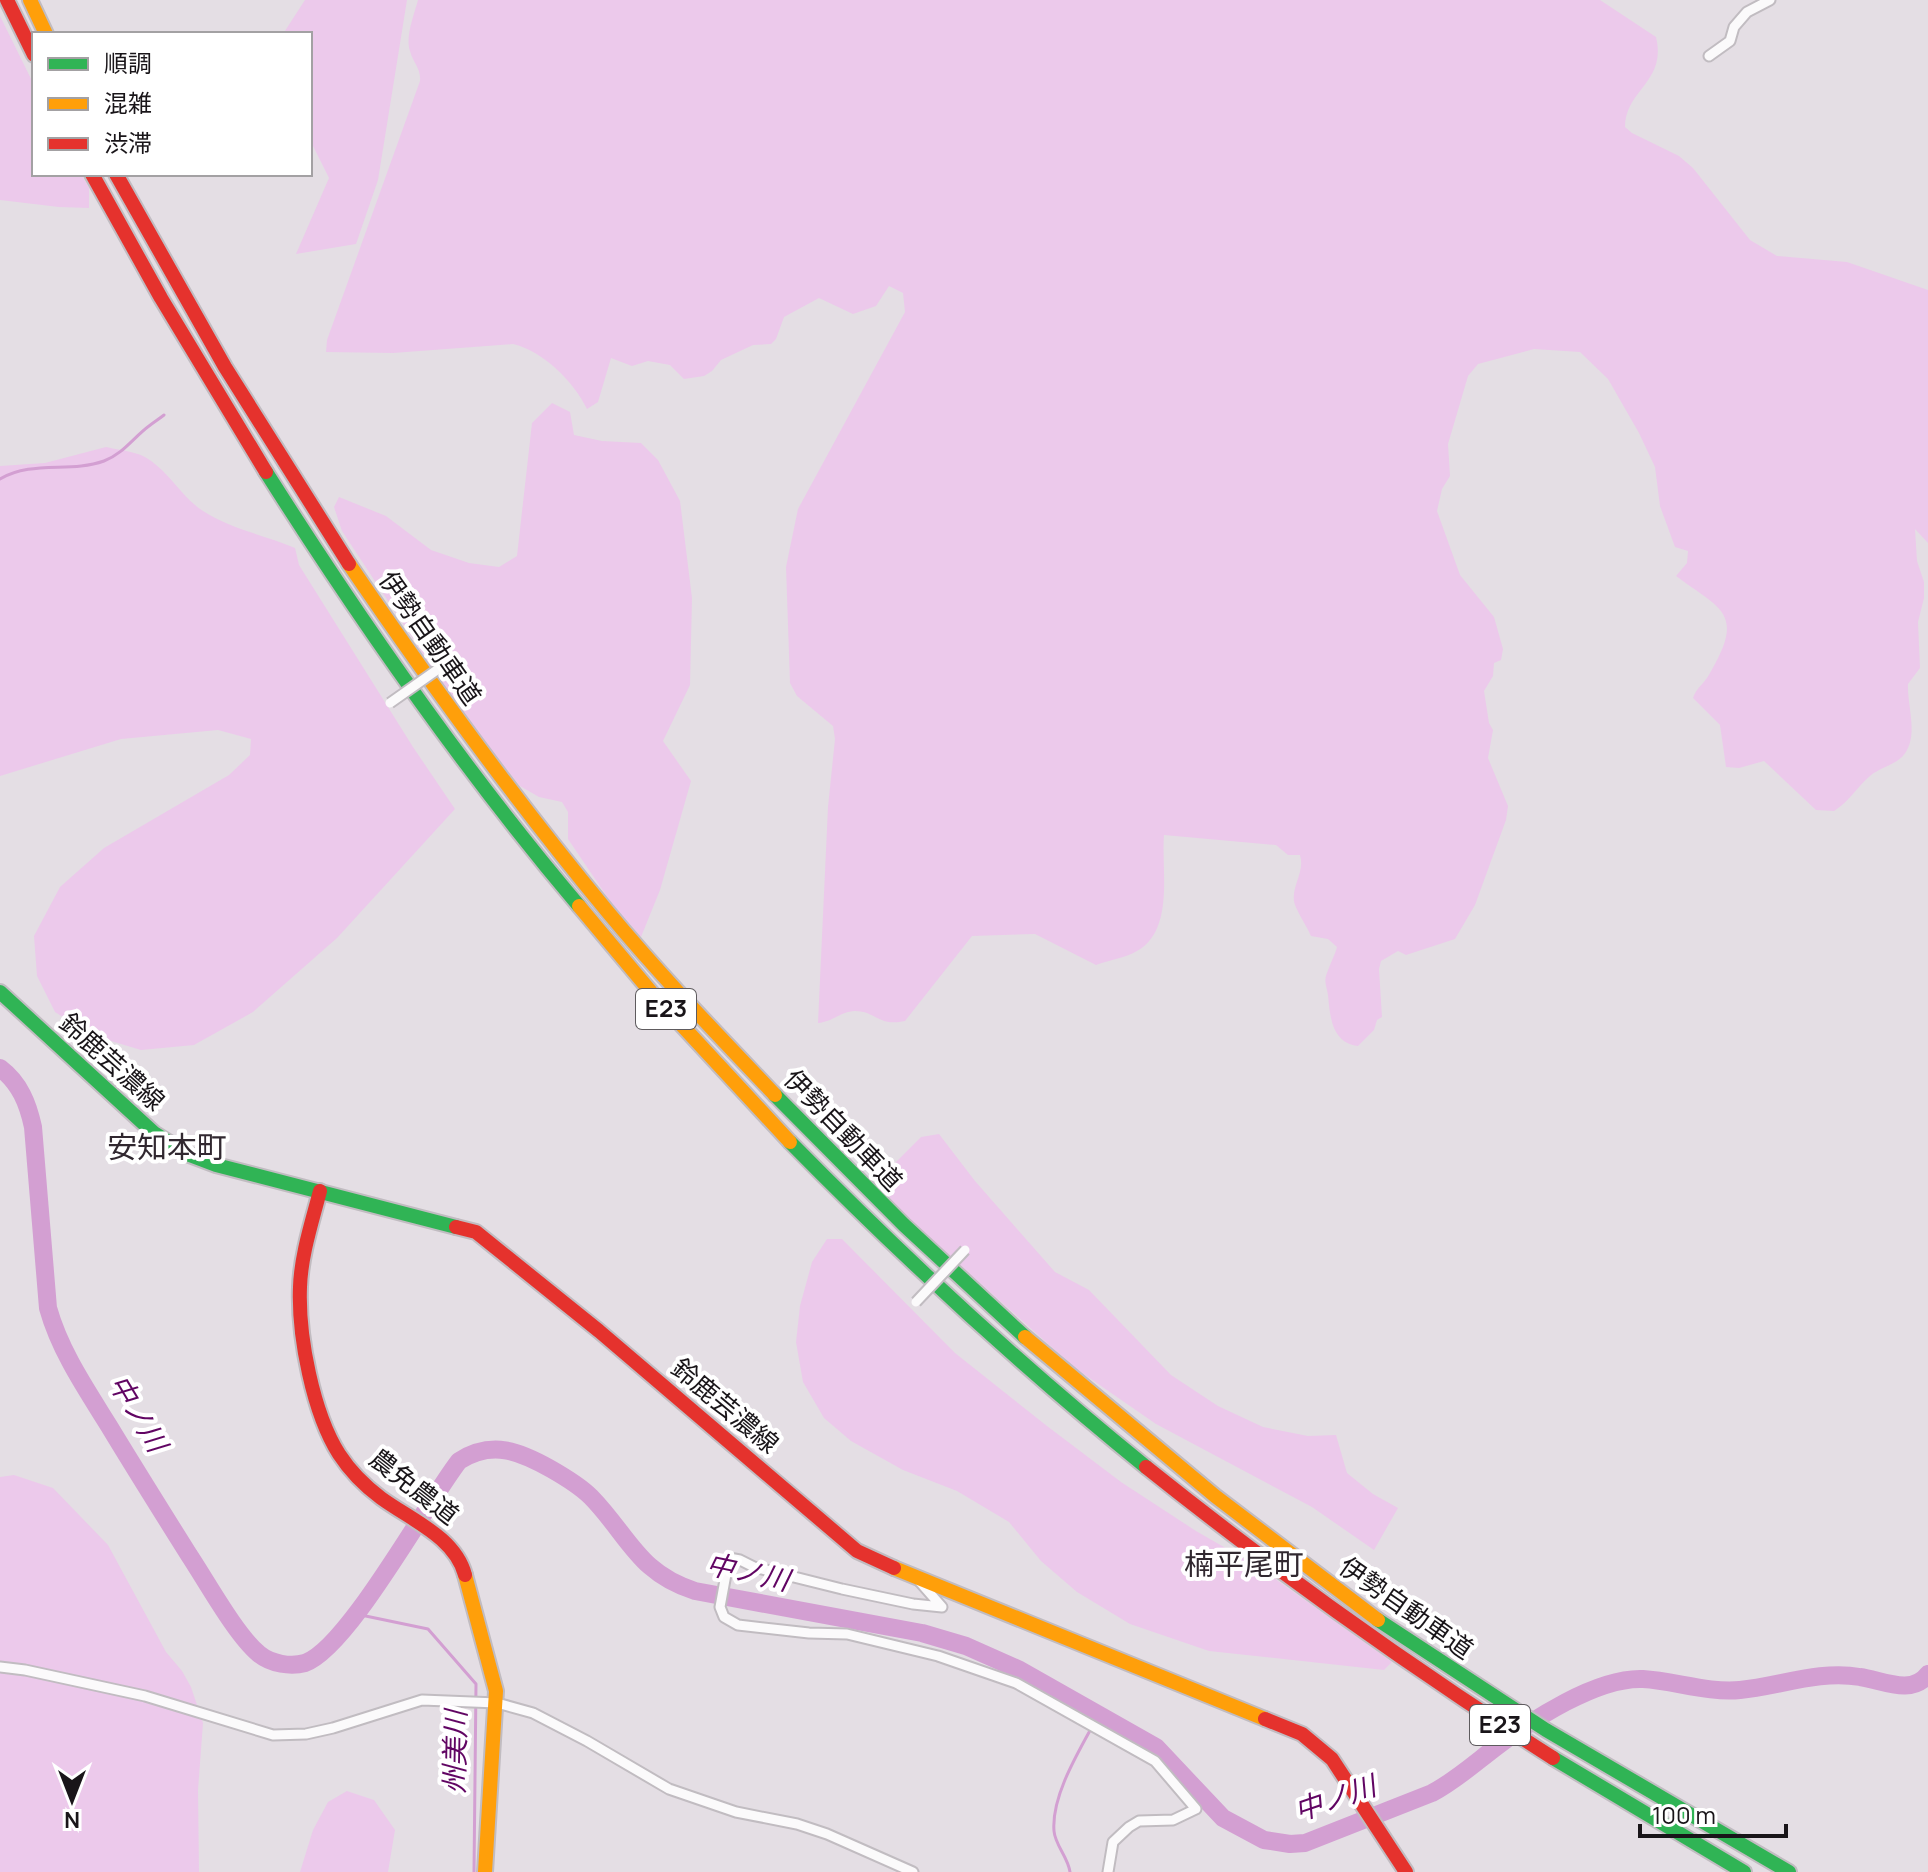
<svg xmlns="http://www.w3.org/2000/svg" width="1928" height="1872" font-family="Manrope,'Noto Sans JP',sans-serif">
<rect width="100%" height="100%" fill="#e4dee4"/>
<g fill="#ecc9eb">
<path d="M305,0H407L378,180L356,244L296,254L329,178L310,140V34H283Z"/>
<path d="M418,0H1600L1656,37C1667,82 1625,90 1625,127L1632,133L1679,156L1693,168L1750,240L1777,256L1847,262L1928,290V543L1915,529L1917,561L1924,582V598L1918,622L1920,668L1908,684C1907,707 1920,738 1902,757C1892,766 1879,768 1870,776C1857,787 1849,802 1834,811L1816,810L1764,761L1739,768L1726,767L1720,725L1693,698C1696,688 1705,683 1710,673C1745,613 1722,610 1676,576L1687,563L1688,551L1675,547L1660,506L1655,467L1639,433L1608,379L1580,352L1534,349L1478,364L1468,376L1448,444L1450,476L1442,489L1437,511L1460,575L1494,617L1503,649L1501,660L1494,663L1493,676L1484,691L1489,723L1493,730L1488,758L1508,806L1506,820L1475,905L1455,939L1406,955L1398,951L1381,961L1379,969L1382,1017L1377,1020L1374,1030L1358,1046C1332,1043 1330,1017 1328,995C1327,988 1324,982 1326,976C1329,966 1335,955 1337,947L1328,939L1311,936C1308,928 1295,909 1294,901C1292,885 1305,872 1300,855H1288L1276,845L1164,835C1161,869 1175,930 1137,951C1125,958 1109,960 1096,965L1035,934L972,936L905,1021C878,1027 876,1011 855,1011C842,1011 832,1022 818,1023L828,807L835,739L833,726L797,696L790,683L786,567L798,509L905,312L903,293L889,286L876,306L853,314L819,298L784,317L776,339L771,344L753,345L721,360L712,371L704,376L684,379L670,365L648,361L632,366L611,358L598,402L587,409C574,382 543,351 513,344L393,353L326,352L327,340L420,81C421,68 413,63 410,51C405,37 414,15 418,0Z"/>
<path d="M0,16L34,85V174H81L89,188V208L59,207L0,200Z"/>
<path d="M552,403L570,412L574,435L602,441L641,443L658,460L680,501L692,598L690,685L663,741L691,781L660,890L641,937L610,901L568,839V812L562,802L539,797L520,786L493,753L438,677L342,531L334,507L339,497L386,516L431,550L469,563L499,567L517,556L532,423Z"/>
<path d="M106,447C118,450 132,451 143,456C168,469 180,496 203,511C231,529 264,535 295,548L299,565L413,747L455,809L337,938L253,1012L194,1045L141,1050L91,1035L55,1012L37,976L34,936L60,887L104,848L229,775L250,755L251,739L218,730L121,739L0,776V466L45,463Z"/>
<path d="M939,1134L975,1181L1055,1272L1089,1290L1171,1375L1218,1406L1263,1427L1308,1436L1336,1435L1347,1473L1373,1494L1398,1508L1374,1550L1312,1507L1156,1424L1075,1368L897,1209L881,1190L883,1175L921,1137Z"/>
<path d="M827,1239H842L955,1353L1047,1426L1121,1482L1196,1531L1257,1566L1392,1662L1384,1670L1209,1651L1130,1624L1077,1592L1041,1561L1009,1522L957,1491L903,1470L851,1441L824,1418L803,1382L796,1342L800,1306L812,1262Z"/>
<path d="M14,1475L53,1488L108,1545L166,1652L182,1671L191,1687L203,1723L198,1790L199,1872H0V1477Z"/>
<path d="M347,1791L374,1800L395,1830L388,1872H300L313,1830L328,1802Z"/>
</g>
<g fill="none" stroke-linecap="round" stroke-linejoin="round">
<g stroke="#d39fd2" stroke-width="3">
<path d="M0,479C32,460 70,473 104,461C123,454 134,437 149,426C154,422 159,419 164,415"/>
<path d="M356,1614L428,1629L476,1684L474,1872"/>
<path d="M1070,1872C1068,1857 1055,1845 1054,1831C1051,1794 1082,1746 1099,1714"/>
</g>
<path stroke="#d39fd2" stroke-width="18" d="M0,1068C20,1083 28,1104 33,1127L48,1308C60,1351 86,1389 109,1426C135,1469 162,1512 189,1555C207,1582 236,1635 259,1654C271,1664 291,1667 305,1663C348,1648 427,1502 459,1461C492,1440 519,1451 551,1469C565,1477 580,1486 591,1497C629,1536 638,1573 695,1591L922,1633L966,1646L1020,1670L1156,1747L1223,1818L1264,1840L1290,1844L1305,1843L1432,1793C1455,1781 1475,1763 1496,1747C1532,1720 1597,1677 1643,1679C1675,1681 1708,1693 1740,1690C1780,1686 1819,1670 1860,1677C1882,1680 1912,1696 1928,1674"/>
<g stroke="#c1bcc1" stroke-width="13">
<g id="street">
<path d="M1709,56L1730,41L1734,27L1747,12L1770,0"/>
<path d="M920,1582L942,1607L913,1604L842,1589L754,1567L740,1560L729,1558L720,1607L724,1617L738,1625L809,1633L847,1634L938,1656L1016,1683L1155,1761L1196,1809L1173,1820L1139,1821L1129,1827L1113,1842L1108,1872"/>
<path d="M0,1667L25,1670L145,1696L273,1735L306,1734L333,1728L422,1700L497,1703L533,1713L587,1741L669,1789L736,1812L797,1824L827,1834L913,1872"/>
</g>
</g>
<g stroke="#c1bcc1" stroke-width="18">
<g id="fast">
<path d="M266,472C361,622 464,770 579,906"/>
<path d="M0,992L154,1133L187,1154L216,1165L456,1227"/>
<path d="M775,1095L904,1225L1025,1337"/>
<path d="M790,1142C903,1257 1021,1366 1146,1467"/>
<path d="M1378,1620L1546,1730L1789,1872"/>
<path d="M1553,1758L1744,1872"/>
</g>
</g>
<g stroke="#c1bcc1" stroke-width="18">
<g id="slow">
<path d="M30,0L46,34"/>
<path d="M349,564C430,683 515,800 607,911C660,975 718,1035 775,1095"/>
<path d="M579,906L651,992L790,1142"/>
<path d="M1025,1337L1215,1496L1378,1620"/>
<path d="M894,1568L1265,1719"/>
<path d="M465,1575L496,1691L485,1872"/>
</g>
</g>
<g stroke="#c1bcc1" stroke-width="18">
<g id="jam">
<path d="M7,0L34,55"/>
<path d="M92,174L161,298L266,472"/>
<path d="M116,174L225,367L349,564"/>
<path d="M320,1191C312,1222 301,1255 300,1287C298,1336 313,1413 339,1454C350,1471 365,1486 381,1498C411,1520 455,1537 465,1575"/>
<path d="M456,1227L476,1232L599,1331L857,1551L894,1568"/>
<path d="M1146,1467C1276,1571 1412,1668 1553,1758"/>
<path d="M1265,1719L1302,1734L1332,1759L1406,1872"/>
</g>
</g>
<use href="#street" stroke="#fbfafb" stroke-width="9"/>
<use href="#fast" stroke="#30b455" stroke-width="14"/>
<use href="#slow" stroke="#ff9f0a" stroke-width="14"/>
<use href="#jam" stroke="#e5322d" stroke-width="14"/>
<g stroke="#c1bcc1" stroke-width="13" stroke-linecap="butt">
<g id="street-bridge">
<path d="M390,703L451,660"/>
<path d="M916,1302L965,1250"/>
</g>
</g>
<use href="#street-bridge" stroke="#fbfafb" stroke-width="9"/>
</g>
<g text-anchor="middle" stroke-width="8" stroke-linejoin="round" paint-order="stroke">
<g fill="#fff" stroke="#5e5b5e" stroke-width="2">
<rect x="636" y="989" width="60" height="40" rx="6"/>
<rect x="1470" y="1705" width="60" height="40" rx="6"/>
</g>
<g font-size="24" font-weight="bold" fill="#191519">
<text x="666" y="1017">E23</text>
<text x="1500" y="1733">E23</text>
</g>
<g font-size="26" fill="#191519" stroke="#fff">
<text transform="translate(430 638) rotate(55)" y="9">伊勢自動車道</text>
<text transform="translate(112 1062) rotate(42)" y="9">鈴鹿芸濃線</text>
<text transform="translate(843 1130) rotate(46)" y="9">伊勢自動車道</text>
<text transform="translate(725 1406) rotate(40)" y="9">鈴鹿芸濃線</text>
<text transform="translate(414 1487) rotate(38)" y="9">農免農道</text>
<text transform="translate(1406 1608) rotate(35)" y="9">伊勢自動車道</text>
</g>
<g font-size="28" font-style="italic" fill="#610563" stroke="#fff">
<text transform="translate(138 1413) rotate(59)" y="10">中ノ川</text>
<text transform="translate(748 1572) rotate(12)" y="10">中ノ川</text>
<text transform="translate(455 1752) rotate(-89)" y="10">州美川</text>
<text transform="translate(1335 1798) rotate(-19)" y="10">中ノ川</text>
</g>
<g font-size="30" fill="#312830" stroke="#fff">
<text x="167" y="1158">安知本町</text>
<text x="1244" y="1575">楠平尾町</text>
</g>
</g>
<rect x="32" y="32" width="280" height="144" fill="#ffffff" stroke="#a3a1a3" stroke-width="2"/>
<rect x="48" y="58" width="40" height="12" fill="#30b455" stroke="#a3a1a3" stroke-width="2"/>
<text x="104" y="72" font-size="24" fill="#191519">順調</text>
<rect x="48" y="98" width="40" height="12" fill="#ff9f0a" stroke="#a3a1a3" stroke-width="2"/>
<text x="104" y="112" font-size="24" fill="#191519">混雑</text>
<rect x="48" y="138" width="40" height="12" fill="#e5322d" stroke="#a3a1a3" stroke-width="2"/>
<text x="104" y="152" font-size="24" fill="#191519">渋滞</text>
<g transform="translate(72 1800) rotate(180)" stroke="#ffffff" stroke-width="6" paint-order="stroke">
<path d="M0-6L14 30L0 20L-14 30Z" fill="#191519"/>
<text y="-12" font-size="22" font-weight="bold" text-anchor="middle" fill="#191519">N</text>
</g>
<path d="M1640 1824v12h146v-12" fill="none" stroke="#191519" stroke-width="4"/>
<text x="1652" y="1824" font-size="24" fill="#191519" stroke="#ffffff" stroke-width="6" paint-order="stroke">100 m</text>
</svg>
